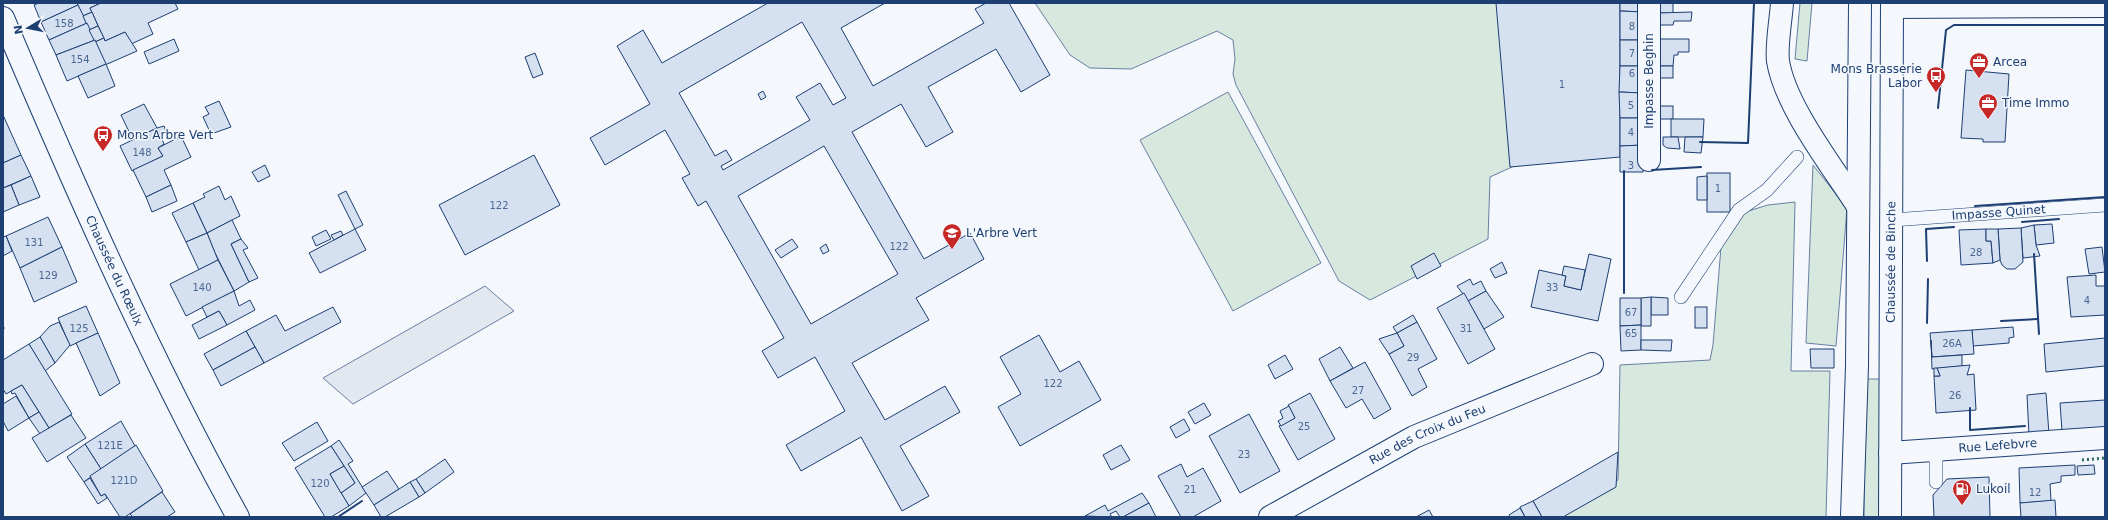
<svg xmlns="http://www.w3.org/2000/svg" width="2108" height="520" font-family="'DejaVu Sans',sans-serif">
<rect width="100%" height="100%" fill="#f4f7fb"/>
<g fill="#d7e8df" stroke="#687fa3">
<path d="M1035,3H1517L1534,157L1490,177L1488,239L1370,300L1339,281L1236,85L1233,74L1235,59L1233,40L1217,31L1131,69L1090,68L1070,55Z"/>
<path d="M1800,3H1812L1807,61L1795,59Z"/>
<path d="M1228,92L1321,263L1233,311L1140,140Z"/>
<path d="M1813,165L1847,208L1836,346L1806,343Z"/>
<path d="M1795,202L1791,371H1830L1826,517H1551L1618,480L1620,365L1710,360L1713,345L1721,247L1745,212L1768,205Z"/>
<path d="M1864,379H1880L1879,517H1864Z"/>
</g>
<path fill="#e3e8f0" stroke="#687fa3" d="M485,286L514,311L353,404L323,378Z"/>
<g fill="#d5e0f0" stroke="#1d3f73" fill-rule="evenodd">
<path d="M39,3H77L78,5L41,22L34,5Z"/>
<path d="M77,3H101L90,8L92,12L83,16Z"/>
<path d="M101,3H175L178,9L148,23L153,34L131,44L125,32L105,41L90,8Z"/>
<path d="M768,3H885L841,28L873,86L984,23L975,9L986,3H1009L1050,75L1021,92L996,49L928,87L953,132L926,147L901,104L852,132L924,259L970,233L984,259L916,298L929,320L852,363L885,420L945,386L960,412L900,446L929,496L902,511L861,437L801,471L786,445L845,411L815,357L778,378L762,351L784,338L706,201L698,206L682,178L690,174L665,130L605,165L590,138L650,104L617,46L643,30L662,63ZM802,22L846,98L833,105L820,83L796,97L810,120L723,170L721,166L732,160L726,150L715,156L679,93ZM824,146L898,274L811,324L738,196Z"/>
<path d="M1496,3H1620V157L1510,167Z"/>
<path d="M1620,3H1644V12L1620,11Z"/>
<rect x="1658" y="3" width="15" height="10"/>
<path d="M78,5L87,23L49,40L41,22Z"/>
<path d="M1620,11L1644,12L1643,40H1620Z"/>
<path d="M92,12L98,26L89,30L83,16Z"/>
<path d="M1692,12L1691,21H1674L1673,25H1658V13Z"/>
<path d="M87,23L95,40L56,55L49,40Z"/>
<path d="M98,26L104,38L95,42L89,30Z"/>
<path d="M125,32L137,51L105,65L95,42L104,38L105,41Z"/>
<path d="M174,39L179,51L149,64L144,52Z"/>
<path d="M1659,39H1689V52H1678V55H1674L1673,66H1659Z"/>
<path d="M95,40L106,64L67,81L56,55Z"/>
<rect x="1620" y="40" width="23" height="26"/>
<path d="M535,53L543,74L533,78L525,57Z"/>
<path d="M106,64L115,86L88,98L78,76Z"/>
<path d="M1620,66H1643V93L1619,92Z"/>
<rect x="1659" y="66" width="14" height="12"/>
<path d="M1966,70L2009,74L2005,142H1983V139L1961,138Z"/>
<path d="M763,91L766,97L761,100L758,94Z"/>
<path d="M1619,92L1643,93V118H1620Z"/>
<path d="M219,101L231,127L211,134L203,117L209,114L205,107Z"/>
<path d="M144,104L157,128L133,140L121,115Z"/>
<rect x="1658" y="106" width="15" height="13"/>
<path d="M3,115L21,155L3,163Z"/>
<path d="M1620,118H1643V145L1620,146Z"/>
<path d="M1671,119H1704L1703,137H1671Z"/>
<path d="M164,126L166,131L159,134L157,128Z"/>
<path d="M157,128L164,144L158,148L163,156L132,171L120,146Z"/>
<path d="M181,136L191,157L164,170L171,185L146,197L133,170L163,156L158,148Z"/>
<path d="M1663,137H1678L1680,149L1667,148L1663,145Z"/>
<path d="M1685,137H1703L1701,153L1684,152Z"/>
<path d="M1643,145V172H1620V146Z"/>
<path d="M21,155L31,176L3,188V163Z"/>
<path d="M534,155L560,205L465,255L439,205Z"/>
<path d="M265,165L270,176L258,182L252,172Z"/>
<rect x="1707" y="173" width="23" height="39"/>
<path d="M31,176L40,197L19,205L11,185Z"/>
<path d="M1707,176V200H1697V177Z"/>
<path d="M11,185L19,205L3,212V188Z"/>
<path d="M171,185L177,201L152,212L146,197Z"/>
<path d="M219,186L225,200L231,196L240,216L207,233L193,203L205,197L203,194Z"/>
<path d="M346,191L363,225L355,229L338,195Z"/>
<path d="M193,203L207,233L186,242L172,213Z"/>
<path d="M48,217L62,247L20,268L6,236Z"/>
<path d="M232,220L241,239L231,244L249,282L234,291L214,251L207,233Z"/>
<path d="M2052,224L2054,243L2036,245L2034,225Z"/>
<path d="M2034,225L2036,245L2040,256L2023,258L2021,228Z"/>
<path d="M2021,228L2023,262L2015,269H2007L2002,265L2000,260L1998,229Z"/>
<path d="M355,229L366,250L320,273L309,253Z"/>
<path d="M1986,229V241H1991L1993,263L1961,265L1959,230Z"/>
<path d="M1986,229H1998L2000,260L1993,263L1991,241H1986Z"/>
<path d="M326,230L331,239L316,246L312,237Z"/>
<path d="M341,231L343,235L334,240L331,235Z"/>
<path d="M207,233L218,260L199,270L186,242Z"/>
<path d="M6,236L12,251L3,256V237Z"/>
<path d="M241,239L248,248L243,250L258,278L249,282L231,244Z"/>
<path d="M792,239L798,247L781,258L775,250Z"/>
<path d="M826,244L829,251L823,254L820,248Z"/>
<path d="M62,247L77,282L34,302L20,268Z"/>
<path d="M2102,247L2105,272L2089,274L2085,249Z"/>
<path d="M1434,253L1441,266L1417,279L1411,266Z"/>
<path d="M1589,254L1611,259L1598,321L1531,307L1539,270L1566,276L1564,286L1581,290Z"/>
<path d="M218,260L234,291L186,316L170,284Z"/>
<path d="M1502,262L1507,273L1495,278L1490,269Z"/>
<path d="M1564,266L1585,270L1581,290L1564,286L1566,276L1562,275Z"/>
<path d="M2096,275V286H2105V315L2071,317L2067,277Z"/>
<path d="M1470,279L1473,285L1481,281L1486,291L1468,301L1457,286Z"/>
<path d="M234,291L239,306L250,300L255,310L227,325L219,311L207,317L202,307Z"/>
<path d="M1486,291L1504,317L1484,329L1468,301Z"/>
<path d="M1464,293L1495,349L1468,364L1437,308Z"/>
<path d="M1651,297L1668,298V315H1651Z"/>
<path d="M1651,297V326H1641V298Z"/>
<path d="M1620,298H1641V325L1620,326Z"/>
<path d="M86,306L98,333L70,346L58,318Z"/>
<path d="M333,307L341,322L264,363L246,331L276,315L285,331Z"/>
<rect x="1695" y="307" width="12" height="21"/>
<path d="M219,311L227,325L199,339L192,325Z"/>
<path d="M1413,315L1417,322L1397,333L1393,327Z"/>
<path d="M59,322L70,345L55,363L40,337L50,326Z"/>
<path d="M1417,322L1437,359L1418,369L1427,387L1412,396L1389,354L1404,346L1397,333Z"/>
<path d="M1641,325V350L1621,351L1620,326Z"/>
<path d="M2013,327L2014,337L2009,338V343L1973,346L1972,330Z"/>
<path d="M1972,330L1974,354L1932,357L1930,333Z"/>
<path d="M246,331L255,347L213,370L204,354Z"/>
<path d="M98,333L120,383L100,396L76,343Z"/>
<path d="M1397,333L1404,346L1389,354L1379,339Z"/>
<path d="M1039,335L1060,372L1079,361L1101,400L1020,446L998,407L1021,394L1000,357Z"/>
<path d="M40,337L55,363L45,371L29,344Z"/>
<path d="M2105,338V366L2046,372L2044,344Z"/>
<path d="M1641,340H1672L1671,351L1641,350Z"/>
<path d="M1931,340L1932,357L1962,355V366L1932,369Z"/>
<path d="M29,344L72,414L49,428L22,385L6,394L3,389V360Z"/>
<path d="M255,347L264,363L221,386L213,370Z"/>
<path d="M1340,347L1353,368L1330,381L1319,359Z"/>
<path d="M1810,349H1834V368H1811Z"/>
<path d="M1285,355L1293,369L1275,379L1268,365Z"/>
<path d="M1365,362L1391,409L1374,419L1362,399L1346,408L1330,381Z"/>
<path d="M1970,365L1967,375L1974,374L1976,410L1936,413L1934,376H1940L1937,368Z"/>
<path d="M1934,368H1937L1940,376H1934Z"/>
<path d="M22,385L39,412L29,418L15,393L12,394L11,391Z"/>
<path d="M1310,393L1335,439L1298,460L1279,426L1295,418L1288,405Z"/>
<path d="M2046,393L2049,434L2029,435L2027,395Z"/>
<path d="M16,396L29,418L8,431L3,421V404Z"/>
<path d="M2105,400V428L2062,431L2060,403Z"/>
<path d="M1204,403L1211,415L1195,424L1188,412Z"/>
<path d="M1289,406L1295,418L1281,426L1278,421L1283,418L1280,411Z"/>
<path d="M39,412L49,428L53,426L40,434L29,418Z"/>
<path d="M1249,414L1280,471L1240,493L1209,436Z"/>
<path d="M71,415L86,438L47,462L32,438Z"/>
<path d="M1184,419L1190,430L1176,438L1170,427Z"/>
<path d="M121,421L135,446L101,469L85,444Z"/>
<path d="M317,422L328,441L294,461L282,443Z"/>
<path d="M339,440L353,461L348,464L366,493L349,506L341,493L355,483L331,446Z"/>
<path d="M85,444L101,469L84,482L67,457Z"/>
<path d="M136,445L163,491L125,517H120L105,494L101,496L90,476Z"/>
<path d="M1121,445L1130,460L1111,470L1103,455Z"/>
<path d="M331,446L344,466L330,474L349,506L331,517H325L295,468Z"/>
<path d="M1618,452L1616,487L1563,517H1542L1533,501Z"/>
<path d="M445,459L454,472L425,493L416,479Z"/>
<path d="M1181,464L1187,477L1203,468L1221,501L1193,517H1181L1158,476Z"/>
<path d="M2075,465V475L2061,476V482L2050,484L2051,501L2020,503L2019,468Z"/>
<path d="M2094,465L2095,474L2078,475L2077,466Z"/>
<path d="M344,466L355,483L341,493L330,474Z"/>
<path d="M387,471L399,489L374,505L362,487Z"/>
<path d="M1989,477L1990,517H1934L1933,495L1947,479Z"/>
<path d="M90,478L101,496L105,494L107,498L98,504L84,482Z"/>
<path d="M416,479L425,493L419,497L410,482Z"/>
<path d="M410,482L419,497L385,517H381L374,505Z"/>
<path d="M162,492L175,512L167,517H133L130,514Z"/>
<path d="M1142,493L1149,503L1123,517H1120L1116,511L1110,514L1112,517L1085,516L1105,505L1108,511Z"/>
<path d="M2055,500L2056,517H2021L2020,503Z"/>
<path d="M1533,501L1542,517H1525L1520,507Z"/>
<path d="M1149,503L1156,517H1123Z"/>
<path d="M1520,508L1525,517H1510L1509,515Z"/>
<path d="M1429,510L1433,517H1416Z"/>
</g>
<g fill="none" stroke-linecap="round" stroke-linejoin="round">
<g stroke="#1d3f73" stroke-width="14">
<g id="lane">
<path id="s1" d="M1892,220L2105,205"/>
<path d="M1681,297L1739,210L1767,190L1797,157"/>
<path d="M1936,450V482"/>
</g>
</g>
<g stroke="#1d3f73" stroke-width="24">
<g id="street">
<path d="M1649,3V160"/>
<path d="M1782,3C1781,19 1776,46 1778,61C1785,106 1832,166 1857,205"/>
<path id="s2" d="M1890,453L2105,438"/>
<path id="s3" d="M1270,517L1414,437L1592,364"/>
</g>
</g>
<g stroke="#1d3f73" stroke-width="24">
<g id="secondary">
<path d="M1892,7L2105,6"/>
<path id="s4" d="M3,18C75,188 149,356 238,517"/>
</g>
</g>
<g stroke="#1d3f73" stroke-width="24">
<g id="primary">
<path d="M1852,517L1857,366L1860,3"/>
<path id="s5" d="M1890,517L1892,3"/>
</g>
</g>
<use href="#lane" stroke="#f4f7fb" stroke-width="13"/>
<use href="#street" stroke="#f4f7fb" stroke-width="22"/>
<use href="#secondary" stroke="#f4f7fb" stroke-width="22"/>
<use href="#primary" stroke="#f4f7fb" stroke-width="22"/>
<g stroke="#2c6c60" stroke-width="3" stroke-dasharray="2 3" stroke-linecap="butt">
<path d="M3,328L4,327"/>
<path d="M2082,460L2105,458"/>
</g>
<g stroke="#1d3f73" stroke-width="2">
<path d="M1938,108L1946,30L1954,25H2105"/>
<path d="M1700,142L1748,143L1754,3"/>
<path d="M1652,170L1701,167"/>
<path d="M1624,171V293"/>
<path d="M1975,206L2105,197"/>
<path d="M2022,222L2059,219"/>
<path d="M2034,254L2039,334"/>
<path d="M1927,261L1926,229L1954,227"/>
<path d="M2001,321L2038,319"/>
<path d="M1927,323L1928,279"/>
<path d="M1970,408V430L2025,426"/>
<path d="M338,517L362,501"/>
</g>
</g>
<defs>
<g id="office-pin" transform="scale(1)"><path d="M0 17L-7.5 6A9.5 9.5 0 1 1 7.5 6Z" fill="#c62828" stroke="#f4f7fb"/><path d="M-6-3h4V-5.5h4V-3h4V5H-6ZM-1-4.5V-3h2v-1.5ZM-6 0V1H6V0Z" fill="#fff"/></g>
<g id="bus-pin" transform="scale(1)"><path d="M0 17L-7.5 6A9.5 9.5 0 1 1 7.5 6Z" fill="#c62828" stroke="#f4f7fb"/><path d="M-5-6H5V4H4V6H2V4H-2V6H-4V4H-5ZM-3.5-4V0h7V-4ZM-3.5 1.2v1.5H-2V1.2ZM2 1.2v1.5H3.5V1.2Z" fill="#fff"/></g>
<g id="school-pin" transform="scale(1)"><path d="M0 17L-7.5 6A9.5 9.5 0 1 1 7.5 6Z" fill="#c62828" stroke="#f4f7fb"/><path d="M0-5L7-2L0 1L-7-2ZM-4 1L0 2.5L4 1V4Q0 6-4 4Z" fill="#fff"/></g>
<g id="fuel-pin" transform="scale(1)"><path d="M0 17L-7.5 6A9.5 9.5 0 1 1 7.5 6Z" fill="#c62828" stroke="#f4f7fb"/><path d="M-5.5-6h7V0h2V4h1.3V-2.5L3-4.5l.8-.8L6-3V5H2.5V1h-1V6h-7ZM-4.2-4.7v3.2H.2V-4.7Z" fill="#fff"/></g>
</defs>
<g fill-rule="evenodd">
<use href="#office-pin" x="1979" y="62"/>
<use href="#bus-pin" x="1936" y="76"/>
<use href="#office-pin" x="1988" y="103"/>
<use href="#bus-pin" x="103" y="135"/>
<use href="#school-pin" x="952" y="233"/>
<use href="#fuel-pin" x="1962" y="489"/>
</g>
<g text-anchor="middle" stroke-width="3" stroke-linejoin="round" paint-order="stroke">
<g font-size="10" fill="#4b6792">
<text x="64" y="27">158</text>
<text x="1632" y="30">8</text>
<text x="1632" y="57">7</text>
<text x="80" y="63">154</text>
<text x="1632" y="77">6</text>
<text x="1562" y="88">1</text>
<text x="1631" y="109">5</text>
<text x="1631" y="136">4</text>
<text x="142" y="156">148</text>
<text x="1631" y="169">3</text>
<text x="1718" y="192">1</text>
<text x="499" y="209">122</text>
<text x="34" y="246">131</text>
<text x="899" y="250">122</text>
<text x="1976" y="256">28</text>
<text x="48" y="279">129</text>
<text x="202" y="291">140</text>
<text x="1552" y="291">33</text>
<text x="2087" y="304">4</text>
<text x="1631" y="316">67</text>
<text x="79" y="332">125</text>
<text x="1466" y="332">31</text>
<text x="1631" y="337">65</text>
<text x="1952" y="347">26A</text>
<text x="1413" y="361">29</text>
<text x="1053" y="387">122</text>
<text x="1358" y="394">27</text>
<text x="1955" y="399">26</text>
<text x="1304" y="430">25</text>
<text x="110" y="449">121E</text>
<text x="1244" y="458">23</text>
<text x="124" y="484">121D</text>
<text x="320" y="487">120</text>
<text x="1190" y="493">21</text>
<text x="2035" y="496">12</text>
</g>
<g font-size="12" fill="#1d3f73" stroke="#f4f7fb" text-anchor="start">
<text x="1993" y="66">Arcea</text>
<text x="1922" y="73" text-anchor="end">Mons Brasserie<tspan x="1922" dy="14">Labor</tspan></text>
<text x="2002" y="107">Time Immo</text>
<text x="117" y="139">Mons Arbre Vert</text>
<text x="966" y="237">L'Arbre Vert</text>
<text x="1976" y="493">Lukoil</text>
</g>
<g font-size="12" fill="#1d3f73" stroke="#f4f7fb">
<text transform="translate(1649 81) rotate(-90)" y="4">Impasse Beghin</text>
<text dy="4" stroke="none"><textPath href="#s1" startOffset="107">Impasse Quinet</textPath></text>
<text dy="4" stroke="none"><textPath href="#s5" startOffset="255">Chaussée de Binche</textPath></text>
<text dy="4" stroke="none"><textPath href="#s4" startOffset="276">Chaussée du Rœulx</textPath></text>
<text dy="4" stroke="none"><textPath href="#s3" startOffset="178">Rue des Croix du Feu</textPath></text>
<text dy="4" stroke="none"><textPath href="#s2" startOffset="108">Rue Lefebvre</textPath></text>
</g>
</g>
<rect width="2108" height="520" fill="none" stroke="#1d3f73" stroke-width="8"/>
<g transform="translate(28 28) rotate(260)" stroke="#f4f7fb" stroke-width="3" paint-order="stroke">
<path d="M0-3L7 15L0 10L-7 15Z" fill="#1d3f73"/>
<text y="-6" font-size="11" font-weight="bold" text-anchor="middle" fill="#1d3f73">N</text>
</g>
</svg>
